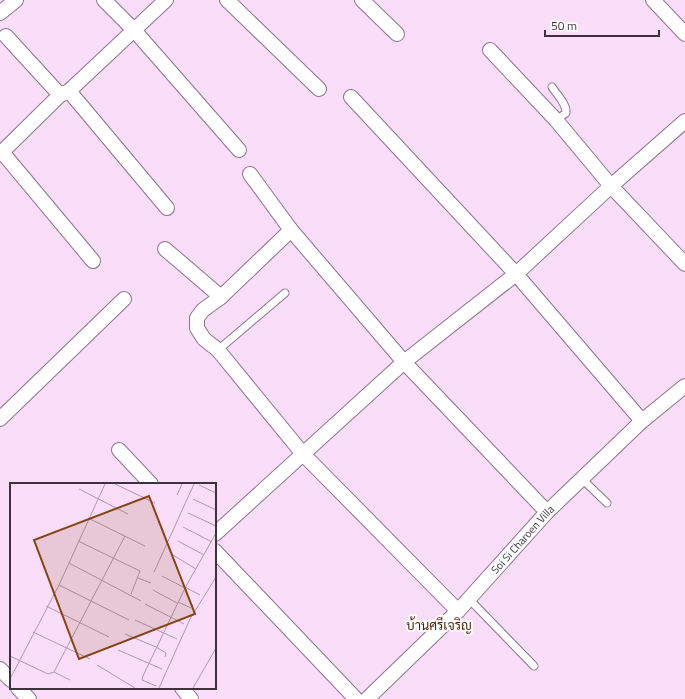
<svg xmlns="http://www.w3.org/2000/svg" width="685" height="699" font-family="'Titillium Web',Sarabun,sans-serif">
<rect width="100%" height="100%" fill="#fadef9"/>
<g fill="none" stroke-linecap="round" stroke-linejoin="round">
<g stroke="#8c738c" stroke-width="9">
<g id="service">
<path d="M552,87C557,95 567,104 566,113L556,120"/>
<path d="M218,350L285,293"/>
<path d="M582,479L607,503"/>
<path d="M469,599L534,666"/>
</g>
</g>
<g stroke="#8c738c" stroke-width="16">
<g id="minor">
<path d="M104,0L134,30L239,150"/>
<path d="M227,0L319,89"/>
<path d="M362,0L397,34"/>
<path d="M653,0L685,34"/>
<path d="M0,13L16,0"/>
<path d="M6,36L60,95"/>
<path d="M490,50L556,120L611,186L685,264"/>
<path d="M69,91L167,208"/>
<path d="M351,97L516,274L642,421"/>
<path d="M2,152L93,261"/>
<path d="M0,154L60,95L69,91L166,0"/>
<path d="M250,174L291,230L404,362L547,512"/>
<path d="M291,230L221,297L203,310L197,318V328L204,339L218,350L303,454L458,611"/>
<path d="M165,249L221,297"/>
<path d="M0,419L124,299"/>
<path d="M119,450L151,484"/>
<path d="M215,534L404,362L516,274L611,186L685,121"/>
<path d="M215,551L356,699"/>
<path d="M0,669L11,680"/>
<path d="M18,688L29,699"/>
<path d="M182,688L191,699"/>
<path id="s1" d="M367,699L458,611L547,512L642,421L685,386"/>
</g>
</g>
<use href="#service" stroke="#fff" stroke-width="7"/>
<use href="#minor" stroke="#fff" stroke-width="14"/>
</g>
<g text-anchor="middle" stroke-width="4" stroke-linejoin="round" paint-order="stroke">
<g font-size="11" fill="#3d323c" stroke="#fff">
<text dy="4" stroke="none"><textPath href="#s1" startOffset="223">Soi Si Charoen Villa</textPath></text>
</g>
<g font-size="13" fill="#4d1f00" stroke="#fff">
<text x="439" y="630">บ้านศรีเจริญ</text>
</g>
</g>
<g transform="translate(10 483)">
<rect width="206" height="206" fill="#fadef9"/>
<path fill="none" stroke="#ae99ad" stroke-width="1" d="M105,1L145,20M189,2L206,10M69,6L118,31M167,12L172,1M183,16L206,27M178,30L206,43M78,35L135,63M173,44L202,59M68,58L130,88L121,111M168,58L194,72M163,72L186,86M59,80L131,118M144,89L184,1M152,93L175,105M128,95L141,100M49,102L119,137M175,104L190,112M143,107L167,120M168,119L181,125M135,121L174,141M36,123L99,154M125,137L167,156M23,149L80,176M115,151L146,164L156,170L155,174M108,167L152,186M0,173L38,191L44,189L115,53M87,182L125,205M44,189L60,197M0,196L49,102L95,1M146,203L132,197L133,193L175,105L206,50M149,205L180,136L206,94M183,205L206,165"/>
<path fill="#864315" fill-opacity="0.15" stroke="#864315" stroke-width="2" d="M139,13L185,131L69,176L24,57Z"/>
<rect width="206" height="206" fill="none" stroke="#3d323c" stroke-width="2"/>
</g>
<path d="M545 30v6h114v-6" fill="none" stroke="#3d323c" stroke-width="2"/>
<text x="551" y="30" font-size="12" fill="#3d323c" stroke="#ffffff" stroke-width="3" paint-order="stroke">50 m</text>
</svg>
